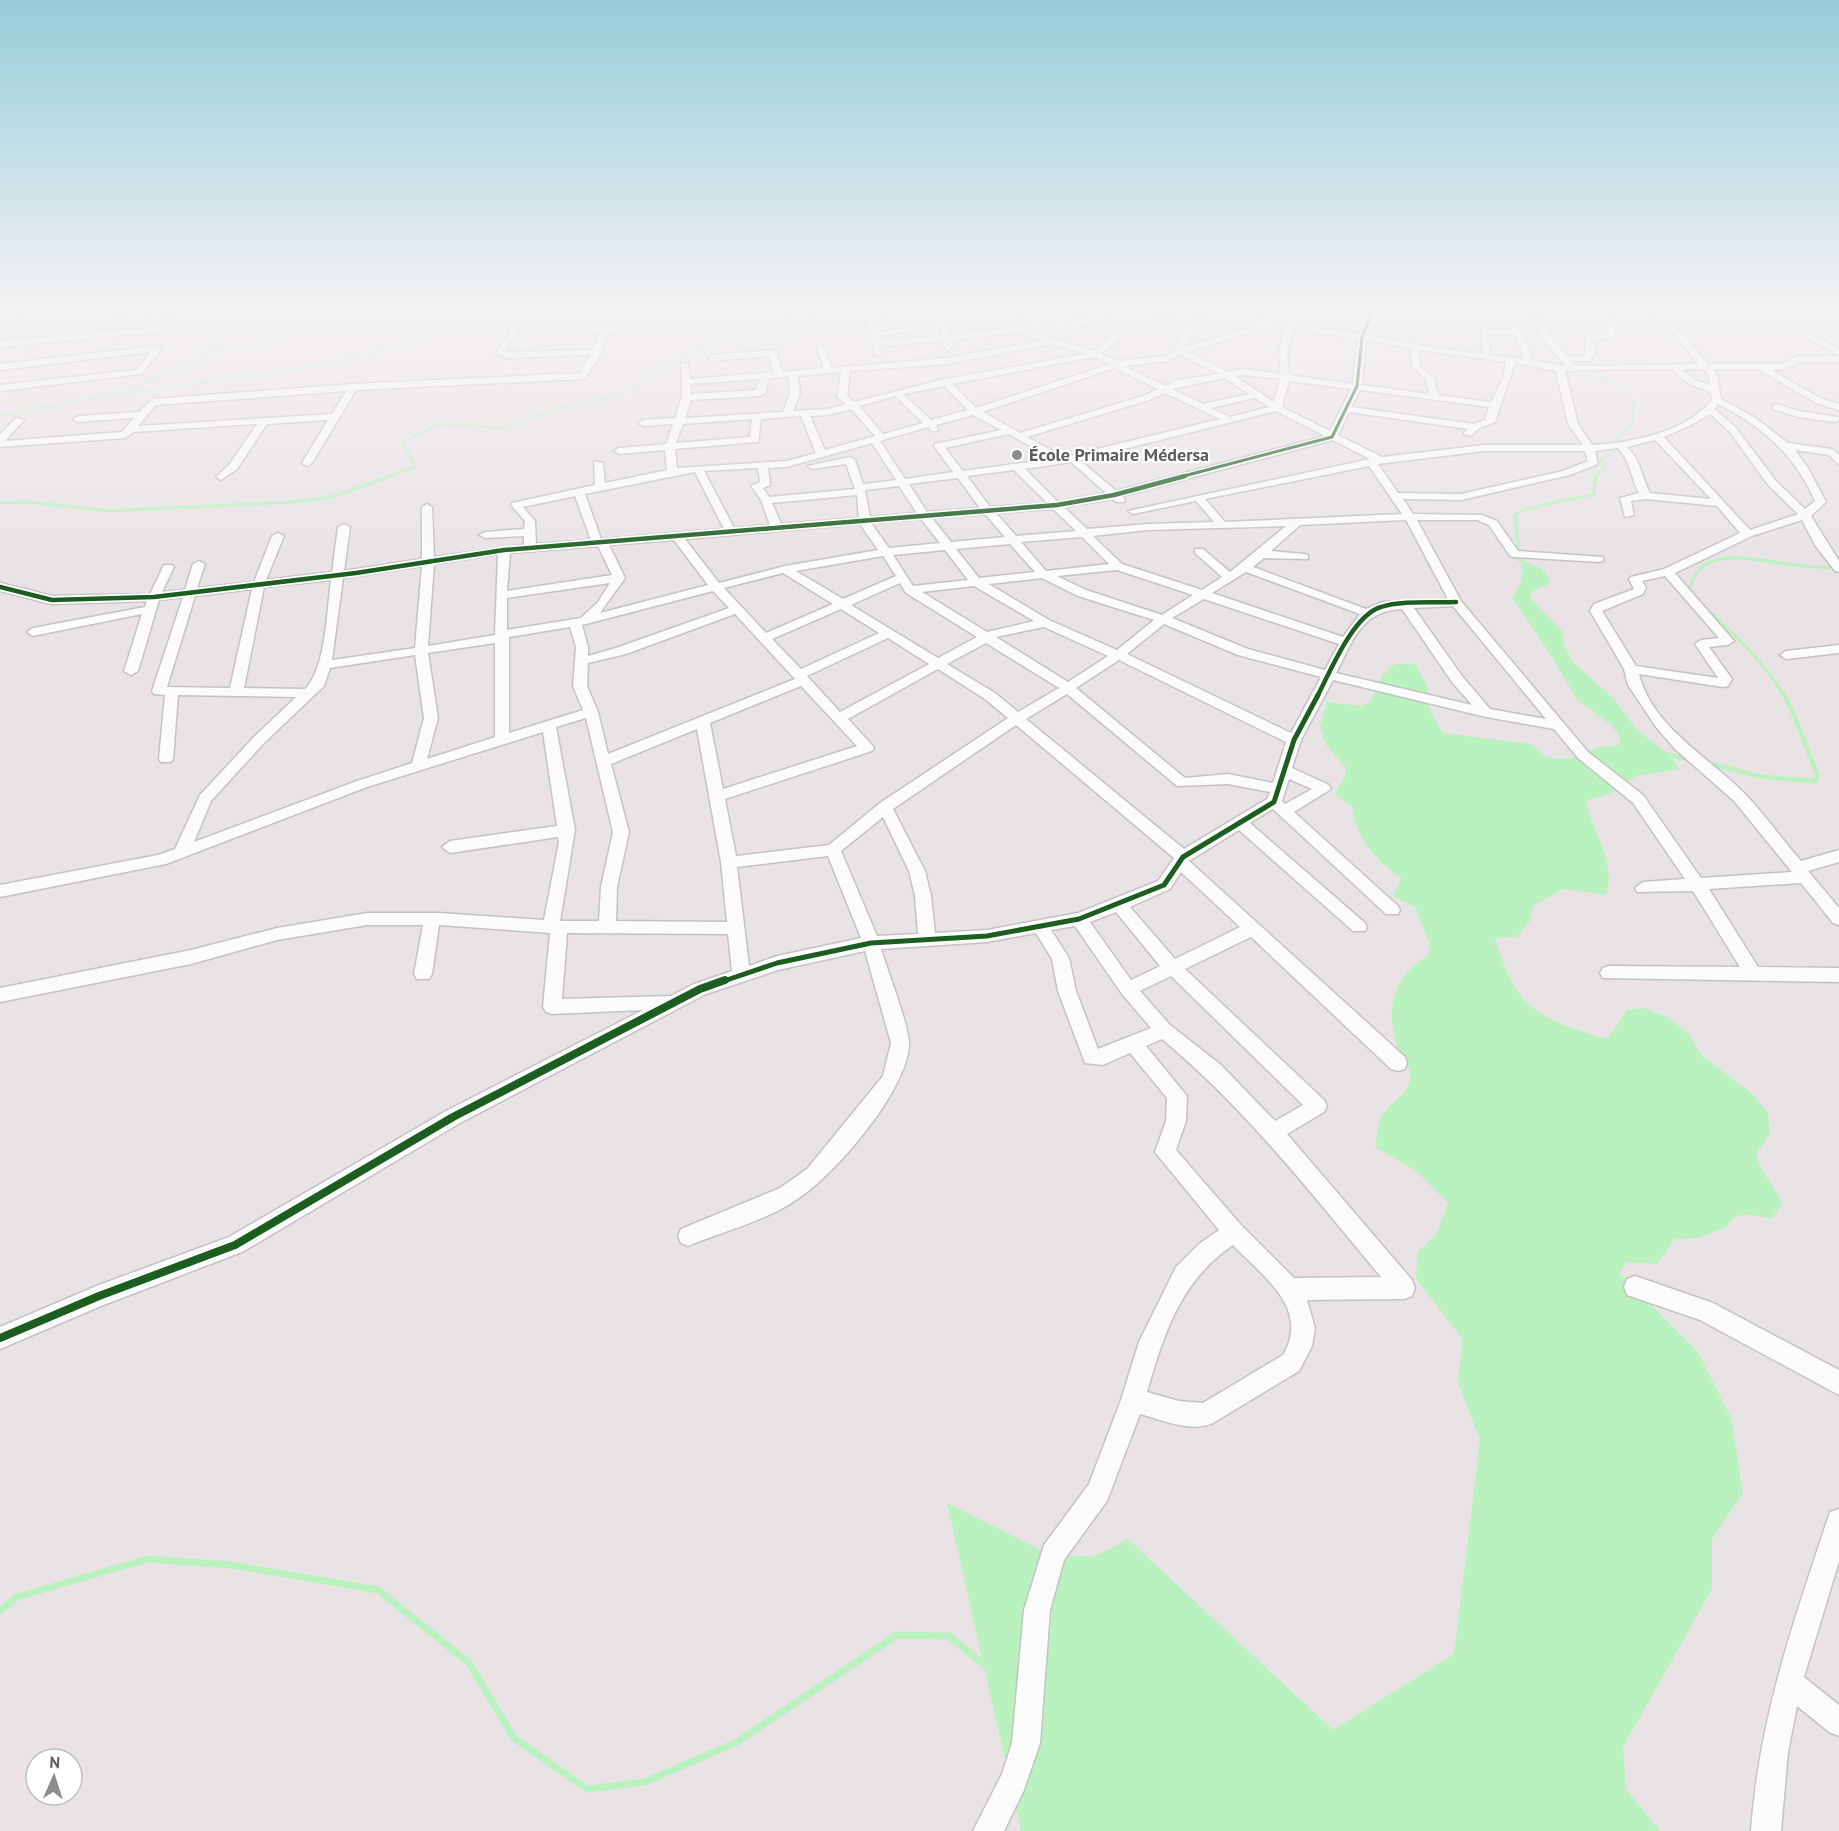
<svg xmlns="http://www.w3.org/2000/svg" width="1839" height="1831" font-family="'PT Sans',sans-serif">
<rect width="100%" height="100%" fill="#e9e3e6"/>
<path fill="#b9f2bf" d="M1527,563L1541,568L1550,580L1547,585L1531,592L1532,600L1562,631L1564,645L1573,662L1615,700L1637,730L1662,749L1681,769L1637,776L1609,794L1586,801C1593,834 1617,862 1606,895L1563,889L1533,906L1530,921L1517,937L1495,938C1517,1011 1537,1018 1607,1039L1627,1010L1644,1008L1667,1017L1689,1034L1701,1055L1750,1092L1768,1112L1770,1133L1756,1154C1761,1173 1774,1186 1782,1203L1772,1219C1752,1215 1737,1208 1725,1228L1697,1238L1675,1239L1657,1264L1627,1262L1619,1273L1698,1352L1731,1418L1743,1493L1712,1539V1589L1623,1747L1626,1789L1660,1831H1021L947,1503L1049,1554L1093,1557L1128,1539L1333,1730L1454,1654L1480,1440L1458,1383L1463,1340L1416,1279L1417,1253L1437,1233L1448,1203L1417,1172L1375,1147C1377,1138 1377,1128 1380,1120C1385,1106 1404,1097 1409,1084C1414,1068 1402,1059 1397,1046C1385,1008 1393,976 1428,956L1430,945L1415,907L1393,896L1401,878C1375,860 1356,838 1352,807L1335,794L1346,774L1345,767L1326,745L1320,727L1327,702L1361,706L1370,702L1384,673L1395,664H1415L1426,684L1431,713L1443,733L1530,744L1545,756L1558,759H1568L1597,748L1619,745L1620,737L1611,725L1577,700L1551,655L1512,598C1519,587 1525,579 1521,566Z"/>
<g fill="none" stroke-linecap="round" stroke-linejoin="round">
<g stroke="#b9f2bf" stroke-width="2">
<path d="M744,308L759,329L783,337"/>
<path d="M209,352L262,344L295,329"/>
<path d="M1566,370C1582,373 1626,380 1632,397C1635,405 1632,417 1632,426L1619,435L1616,451L1601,459L1605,470L1594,477"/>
<path d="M120,392L195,363L210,349L215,332L229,325L225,318L241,308"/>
<path d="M0,416L83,400L315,366L380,352L435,332L480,325L493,318L496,312"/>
<path d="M387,477L416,467L402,442L439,424L505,428L570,405L623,395L663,367L705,347L719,343L769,341L792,337L814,322L853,316"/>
</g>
<g stroke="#b9f2bf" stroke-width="3">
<path d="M0,503L28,502L110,511L294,502L332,497L391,476"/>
<path d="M1529,566L1516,558L1519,551L1515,515L1525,509L1594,494L1596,476"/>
<path d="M1694,596L1689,588C1693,579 1696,571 1705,565C1732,546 1801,573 1839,566"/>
<path d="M1703,606C1735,634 1763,661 1785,697"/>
</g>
<g stroke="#b9f2bf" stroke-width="4.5">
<path d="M1663,754L1691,759"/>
<path d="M1708,763L1763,777L1814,781L1818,776C1806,749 1799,721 1784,695"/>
</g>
<path stroke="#b9f2bf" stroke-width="7" d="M0,1611L17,1597L148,1559L232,1565L378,1590L469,1663L514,1738L587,1789L645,1782L737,1742L897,1635L949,1636L987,1667"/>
<g stroke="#c3c3c3" stroke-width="3">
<g id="minor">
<path d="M79,308H101L0,321V317Z"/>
<path d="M341,308H362L299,317L295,315Z"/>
<path d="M624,308H633L614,327H714L718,329L714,331H611L601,350L602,352L586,378L583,379L356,390L312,463L307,466L302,463L328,420L267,424L237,469L221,480L216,477L229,465L257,424L133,432L125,438L0,447V434L16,418L24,420L5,441L122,432L134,418L78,422L73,419L78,416L139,412L153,399L353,384L580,373L590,355L506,358L496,353L508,337L511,327H606ZM518,331H602L592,350L505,352ZM346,391L332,414L138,426L156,405Z"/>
<path d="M659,308H736L732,310H663Z"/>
<path d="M796,308H810L825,319L818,321L801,312L780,318L776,316Z"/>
<path d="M892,308H905L874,322L879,332L939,324L934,308H942L951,335L1008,328L968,308C992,308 1006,328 1031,325L1010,308H1019L1040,324L1202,308L1216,309L1206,312L1289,324L1304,308H1312L1297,325L1359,334L1369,311L1337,310L1333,308L1531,310L1530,308H1538L1554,342L1567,356H1585L1586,338L1607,333L1610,316L1657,314L1652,308H1660L1671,321H1764L1761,325H1675L1708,364H1782L1797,356H1839V362H1799L1787,369L1771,370L1822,399L1839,404V410L1816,403L1758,369H1713L1717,375L1721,399L1754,417L1788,443L1832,449L1839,455V465L1829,455L1795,450L1808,468L1826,502L1811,516L1839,561V572L1835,571L1815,545L1802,520L1752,536L1675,573L1734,641L1728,645L1709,647L1732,679L1728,686L1723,687L1639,674C1652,727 1709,757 1745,794C1765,815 1782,839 1801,861L1839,850V862L1808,871L1839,908V925L1833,923L1801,883L1709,889L1758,967L1839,968V982L1603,978L1600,973L1603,968L1609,966L1740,967L1693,891L1637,892L1635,888L1643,882L1685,879L1633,803L1578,758L1554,729L1486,717L1333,680L1301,740L1292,768L1329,785L1331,789L1294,812L1398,906L1400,910L1398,914H1386L1273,809L1250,823L1365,923L1367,927L1365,931H1353L1239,830L1189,861L1405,1057L1407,1063L1405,1069L1398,1071L1391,1069L1251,937L1185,969L1324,1100L1327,1106L1324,1112L1287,1134L1412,1280L1415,1288L1412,1296L1404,1299L1307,1300L1315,1328L1312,1346L1299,1371L1213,1423C1191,1433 1162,1420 1140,1414L1107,1501L1064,1560L1050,1610L1040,1743L1024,1790L1004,1831H973L1002,1774L1012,1743L1024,1610L1044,1545L1089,1484L1121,1400L1139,1342L1176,1267L1199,1244L1219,1230L1155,1152L1166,1121L1167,1098L1130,1053L1103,1065L1085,1063L1058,991L1052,959L1036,933L987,942L881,949C887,969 910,1028 909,1045C907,1091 834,1176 796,1200C767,1220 728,1230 695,1243L688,1246L681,1243L678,1236L681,1229L780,1188L807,1169L883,1076L891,1043L865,951L778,970L706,994L460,1123L242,1252L101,1306L0,1349V1327L99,1285L229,1237L446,1111L643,1010L552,1014L546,1012L543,1007L550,933L439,925L432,974L429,979H417L414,974L423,925H367L277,940L191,964L0,1002V988L191,950L277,928L367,913H439L544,920L559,842L558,837L450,853L442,847L450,841L557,826L543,732L367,787L166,864L0,897V885L158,855L175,849L200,795L254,737L296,697L178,695L173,759L171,762H161L159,759L165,695L154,694L152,691L183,597L159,600L138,671L131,675L124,671L142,614L33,636L27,632L33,628L145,607L147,601L52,604L0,591V583L52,596L150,594L164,565H172L174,567L162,592L185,590L193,564L199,561L205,564L197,588L254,582L272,536L278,533L284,536L266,580L332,572L338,527L344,524L350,527L344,571L422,559V507L427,504L432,507L434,557L524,545V536L485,538L479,535L485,532L524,529L525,521L511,505L512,503L595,485L594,461L603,463L605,483L667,470L665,450L619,454L614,451L619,448L666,444L673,424L643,426L638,423L643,420L675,418L682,397L681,362L688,364L690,379L773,372L769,356L712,361L708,358L712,355L773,350L777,353L782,372L824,368L817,348L821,345L825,348L832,368L946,358L1042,341L1039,339L1043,336L1094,351L1129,320L952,340V347L948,350L944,347V341L881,346L880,355H874L872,334L865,321ZM1377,311L1533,315L1546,343L1566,366L1531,360L1529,347L1514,321L1507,323L1511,329H1482V354L1434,348L1367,335ZM1197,313L1174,350L1166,356L1119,361L1101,354L1140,319ZM1203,317L1258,325L1184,347ZM1661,319L1699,364L1576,366L1571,361H1590L1595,353L1594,340L1614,337L1617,320ZM1268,326L1285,328L1279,350L1280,374L1244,369L1228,372L1188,352ZM941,329L943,336L881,341L880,335ZM1293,329L1358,339L1353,384L1289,375L1287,350ZM1489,334H1514L1521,347L1522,359L1490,355ZM1366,340L1411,348L1412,367L1426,379L1429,394L1362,385ZM1053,344L1085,354L945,379L854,402L847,396L850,371L946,364ZM1419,350L1506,362L1504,376L1491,402L1438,395L1434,378L1420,366ZM1179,354L1219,374L1178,380L1165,386L1124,366L1168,361ZM1094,357L1110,364L976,408L952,384ZM1515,363L1556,371L1568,424L1583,445H1484L1382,457L1338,435L1349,412L1468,429L1463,434L1471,436L1478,429L1495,422ZM1115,368L1158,389L1143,396L1020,433L983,412ZM1618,369H1671L1689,384L1711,392L1712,400C1687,432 1631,443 1592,445L1578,424L1565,371ZM1682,369H1703L1709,375L1710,385L1695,380ZM841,372L837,397L846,404L828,409L793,411L800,393L798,376ZM1244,375L1280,379L1274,402L1235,376ZM789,376L790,393L783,412L685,418L691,400L760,396L765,393L769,378ZM1225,378L1249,394L1203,404L1172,389ZM760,379L756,390L691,394L690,384ZM1289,381L1351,389L1330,431L1282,407ZM944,386L968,410L931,420L903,394ZM1360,390L1489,407L1485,420L1474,424L1351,407ZM1165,393L1220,419L1064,457L1027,437L1149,400ZM895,396L923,423L883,434L859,406ZM1255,398L1269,407L1230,417L1211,408ZM1718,404C1763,427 1795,455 1815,501L1805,509L1776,481L1736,428L1715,409ZM851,409L875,436L825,450L810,416L828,415ZM1276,411L1325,436L1116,491L1080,460ZM1710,414L1730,432L1768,485L1798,514L1750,530L1664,437L1691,425ZM973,415L1001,430L935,444L934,446L953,472L905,479L880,441L928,427L932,431H938L936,425ZM801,416L816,453L787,461L677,468L675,449L758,442L761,419ZM752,419L750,437L676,443L683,424ZM1009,434L1052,459L963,471L945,448ZM1333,440L1370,459L1128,511L1133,514L1196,501L1214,522L1148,524L1087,529L1064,507L1112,499L1116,502H1124L1125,500L1122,496ZM1655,440L1711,499L1650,493C1640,474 1642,462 1627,447ZM872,443L896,480L863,484L855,460L850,457L807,466L812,469L846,464L855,489L769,497L763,488L770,485L768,468L787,467ZM1618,448C1631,463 1630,475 1639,493L1620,498L1625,517L1634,515L1631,501L1646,499L1717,506L1740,533L1664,569L1631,577L1629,579L1634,589L1594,604L1590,611L1624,669L1628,685L1656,727L1675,749L1734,801L1792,872L1701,878L1643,795L1588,752L1461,601L1417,520H1477L1489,525L1510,556L1514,557L1599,562L1603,561V557L1518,551L1497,521L1482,515L1413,514L1403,499L1461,500L1570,475L1598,464L1595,451ZM1484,451H1585L1588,461L1563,471L1461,494L1398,493L1378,464ZM1071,462L1106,493L1058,502L1025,469ZM1369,466L1402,514L1225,522L1205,499ZM758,468L760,482L751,486L761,500L770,525L734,528L704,471ZM1014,470L1047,503L990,507L967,476ZM695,472L724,529L601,539L585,494ZM958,478L980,508L927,512L909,484ZM899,486L917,513L870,517L865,490ZM857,495L859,518L781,524L772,503ZM575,496L591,540L536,544L535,521L523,507ZM1053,509L1076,531L1016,536L996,513ZM985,514L1005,537L951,542L932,518ZM921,519L940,543L889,548L871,523ZM1406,520L1448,599L1382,602L1366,609L1253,567L1264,558L1308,559V555L1304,554L1271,551L1300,525ZM860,524L878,550L785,566L719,583L685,539ZM1286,526L1230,572L1203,549H1195V553L1222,577L1202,590L1122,564L1093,536L1148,530ZM1082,537L1109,564L1046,571L1021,542ZM674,540L708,585L600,613L625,578L609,545ZM1010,544L1035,572L979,578L956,549ZM598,546L612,575L507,591L510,553ZM945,550L968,580L913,586L893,555ZM498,554L495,635L428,646L434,564ZM883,556L896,576L843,599L796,571ZM422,566L415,648L332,660L343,578ZM1117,570L1193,595L1162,615L1086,590L1057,576ZM1246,572L1360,614L1343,637L1212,593ZM783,573L833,604L766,633L724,588ZM1665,576L1719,638L1701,640L1695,644L1718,678L1636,666L1602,611L1643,594L1646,587L1642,581ZM1042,578L1078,596L1154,620L1117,650L1049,620L989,584ZM331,580C327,608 326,669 305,689L244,688L264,587ZM610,583L598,602L581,618L507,630V598ZM900,583L906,593L977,637L938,658L851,605ZM974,586L1034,621L987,632L922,592ZM252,589L230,688L167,687L195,596ZM713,591L729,608L616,648L588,656V647L582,625ZM1204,599L1339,644L1325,670L1248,649L1172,618ZM1453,606L1546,719L1490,709L1462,676L1414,608ZM841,609L879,633L801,669L772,639ZM1402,609L1452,682L1472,705L1336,673C1354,639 1361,611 1402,609ZM735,614L795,679L608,754L598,712L587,686L588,663L626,654ZM1164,624L1238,655L1321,677L1291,733L1127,654ZM570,627L576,647L573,686L583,710L509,733V637ZM1044,627L1108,656L1068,682L996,637ZM888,638L929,664L840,712L807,676ZM495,643V737L427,759L438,718L428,653ZM986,643L1059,688L1018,712L995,693L947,664ZM415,655L424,718L412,763L357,781L194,842L211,801L264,743L324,686L330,668ZM1119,660L1286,742L1273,783L1228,774L1185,778L1076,688ZM938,669L985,699L1008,718L880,803L829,845L736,856L725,799L872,751L874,748L872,745L848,719ZM801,686L857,746L723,789L710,723ZM1067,694L1177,786L1228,784L1270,792L1267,799L1184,849L1026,719ZM586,718L613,832L601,887L599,921H560L575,830L556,727ZM1016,725L1174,858L1158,881L1078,913L987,930L935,933L931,896L925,871L893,809ZM697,729L721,862L727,922L616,921L617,887L629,832L611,764ZM1289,779L1312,789L1285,804L1282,801ZM883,817L909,871L915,896L918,934L877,936L841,851ZM828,856L861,938L777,956L749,966L737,867ZM1181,872L1240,927L1175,959L1130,907L1170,889ZM1116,912L1160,966L1131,980L1090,922ZM1075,926L1122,994L1151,1028L1098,1049L1076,991L1069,958L1051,930ZM567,933L728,934L732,971L694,984L671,996L562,999ZM1171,976L1303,1105L1275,1121L1221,1065L1170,1025L1140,991ZM1162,1039C1247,1110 1311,1193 1381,1277L1294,1278L1241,1225L1176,1150L1186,1121L1187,1096L1146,1046ZM1233,1245C1262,1276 1311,1308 1283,1355L1203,1403L1179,1401L1147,1392C1164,1334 1180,1281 1233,1245Z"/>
<path d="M1810,308H1819L1839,320V326Z"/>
<path d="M184,313L187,317L90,326L86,324Z"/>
<path d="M173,326L176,330L0,347V341Z"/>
<path d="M1801,331H1807L1839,349V355L1801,335Z"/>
<path d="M157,346L161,349L142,374L0,391V385L136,370L150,352L0,370V364Z"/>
<path d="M1776,404L1799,411L1838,417L1839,420L1835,422L1798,417L1773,409V405Z"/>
<path d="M1839,645V653L1786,659L1780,655L1786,651Z"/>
<path d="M1635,1276L1713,1303L1839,1370V1395L1700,1320L1627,1295L1624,1287L1627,1279Z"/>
<path d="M1839,1509V1561L1804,1677L1839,1705V1736L1829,1732L1797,1706L1788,1752L1781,1831H1751C1759,1720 1792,1626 1827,1521L1830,1512Z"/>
</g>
</g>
<use href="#minor" fill="#fcfbfb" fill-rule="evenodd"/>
<g stroke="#fff" stroke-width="5">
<path id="cycleway-far3" d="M1180,477L1332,437L1357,386L1362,337L1374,309"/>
</g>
<g stroke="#fff" stroke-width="8">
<g id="cycleway-far2">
<path d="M0,587L52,600L154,597L356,573L504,550L1057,505L1114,495L1185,476"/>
<path d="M1317,697C1330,672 1353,615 1381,607C1400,600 1435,603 1456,602"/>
</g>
</g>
<g stroke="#fff" stroke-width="9">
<path id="cycleway-far1" d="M721,982L777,963L871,943L987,936L1079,919L1164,885L1183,857L1274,802L1294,740L1318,695"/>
</g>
<g stroke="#fff" stroke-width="11">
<path id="cycleway" d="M0,1338L99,1296L235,1245L453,1117L700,989L725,980"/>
</g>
<use href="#cycleway-far3" stroke="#1b5e20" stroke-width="3"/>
<use href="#cycleway-far2" stroke="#1b5e20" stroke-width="4.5"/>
<use href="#cycleway-far1" stroke="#1b5e20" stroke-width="5"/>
<use href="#cycleway" stroke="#1b5e20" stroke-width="8"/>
</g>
<linearGradient id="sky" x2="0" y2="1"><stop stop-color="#95cdd8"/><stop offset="0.55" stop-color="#f5f2f4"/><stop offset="1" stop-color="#f5f2f4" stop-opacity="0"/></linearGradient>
<rect width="1839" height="564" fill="url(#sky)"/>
<circle fill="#8b8e8c" stroke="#fff" stroke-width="2" cx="1017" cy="455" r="6"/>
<g text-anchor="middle" stroke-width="4.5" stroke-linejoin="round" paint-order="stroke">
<g font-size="18" font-weight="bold" fill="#59605b" stroke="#fff" text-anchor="start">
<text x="1029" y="461">École Primaire Médersa</text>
</g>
</g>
<g transform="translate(54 1777) rotate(3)"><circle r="28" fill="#ffffff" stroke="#bdbfbd" stroke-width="1.5"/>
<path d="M0-4.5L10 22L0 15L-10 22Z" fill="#8b8e8c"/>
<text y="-9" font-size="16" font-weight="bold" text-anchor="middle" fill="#59605b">N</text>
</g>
</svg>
